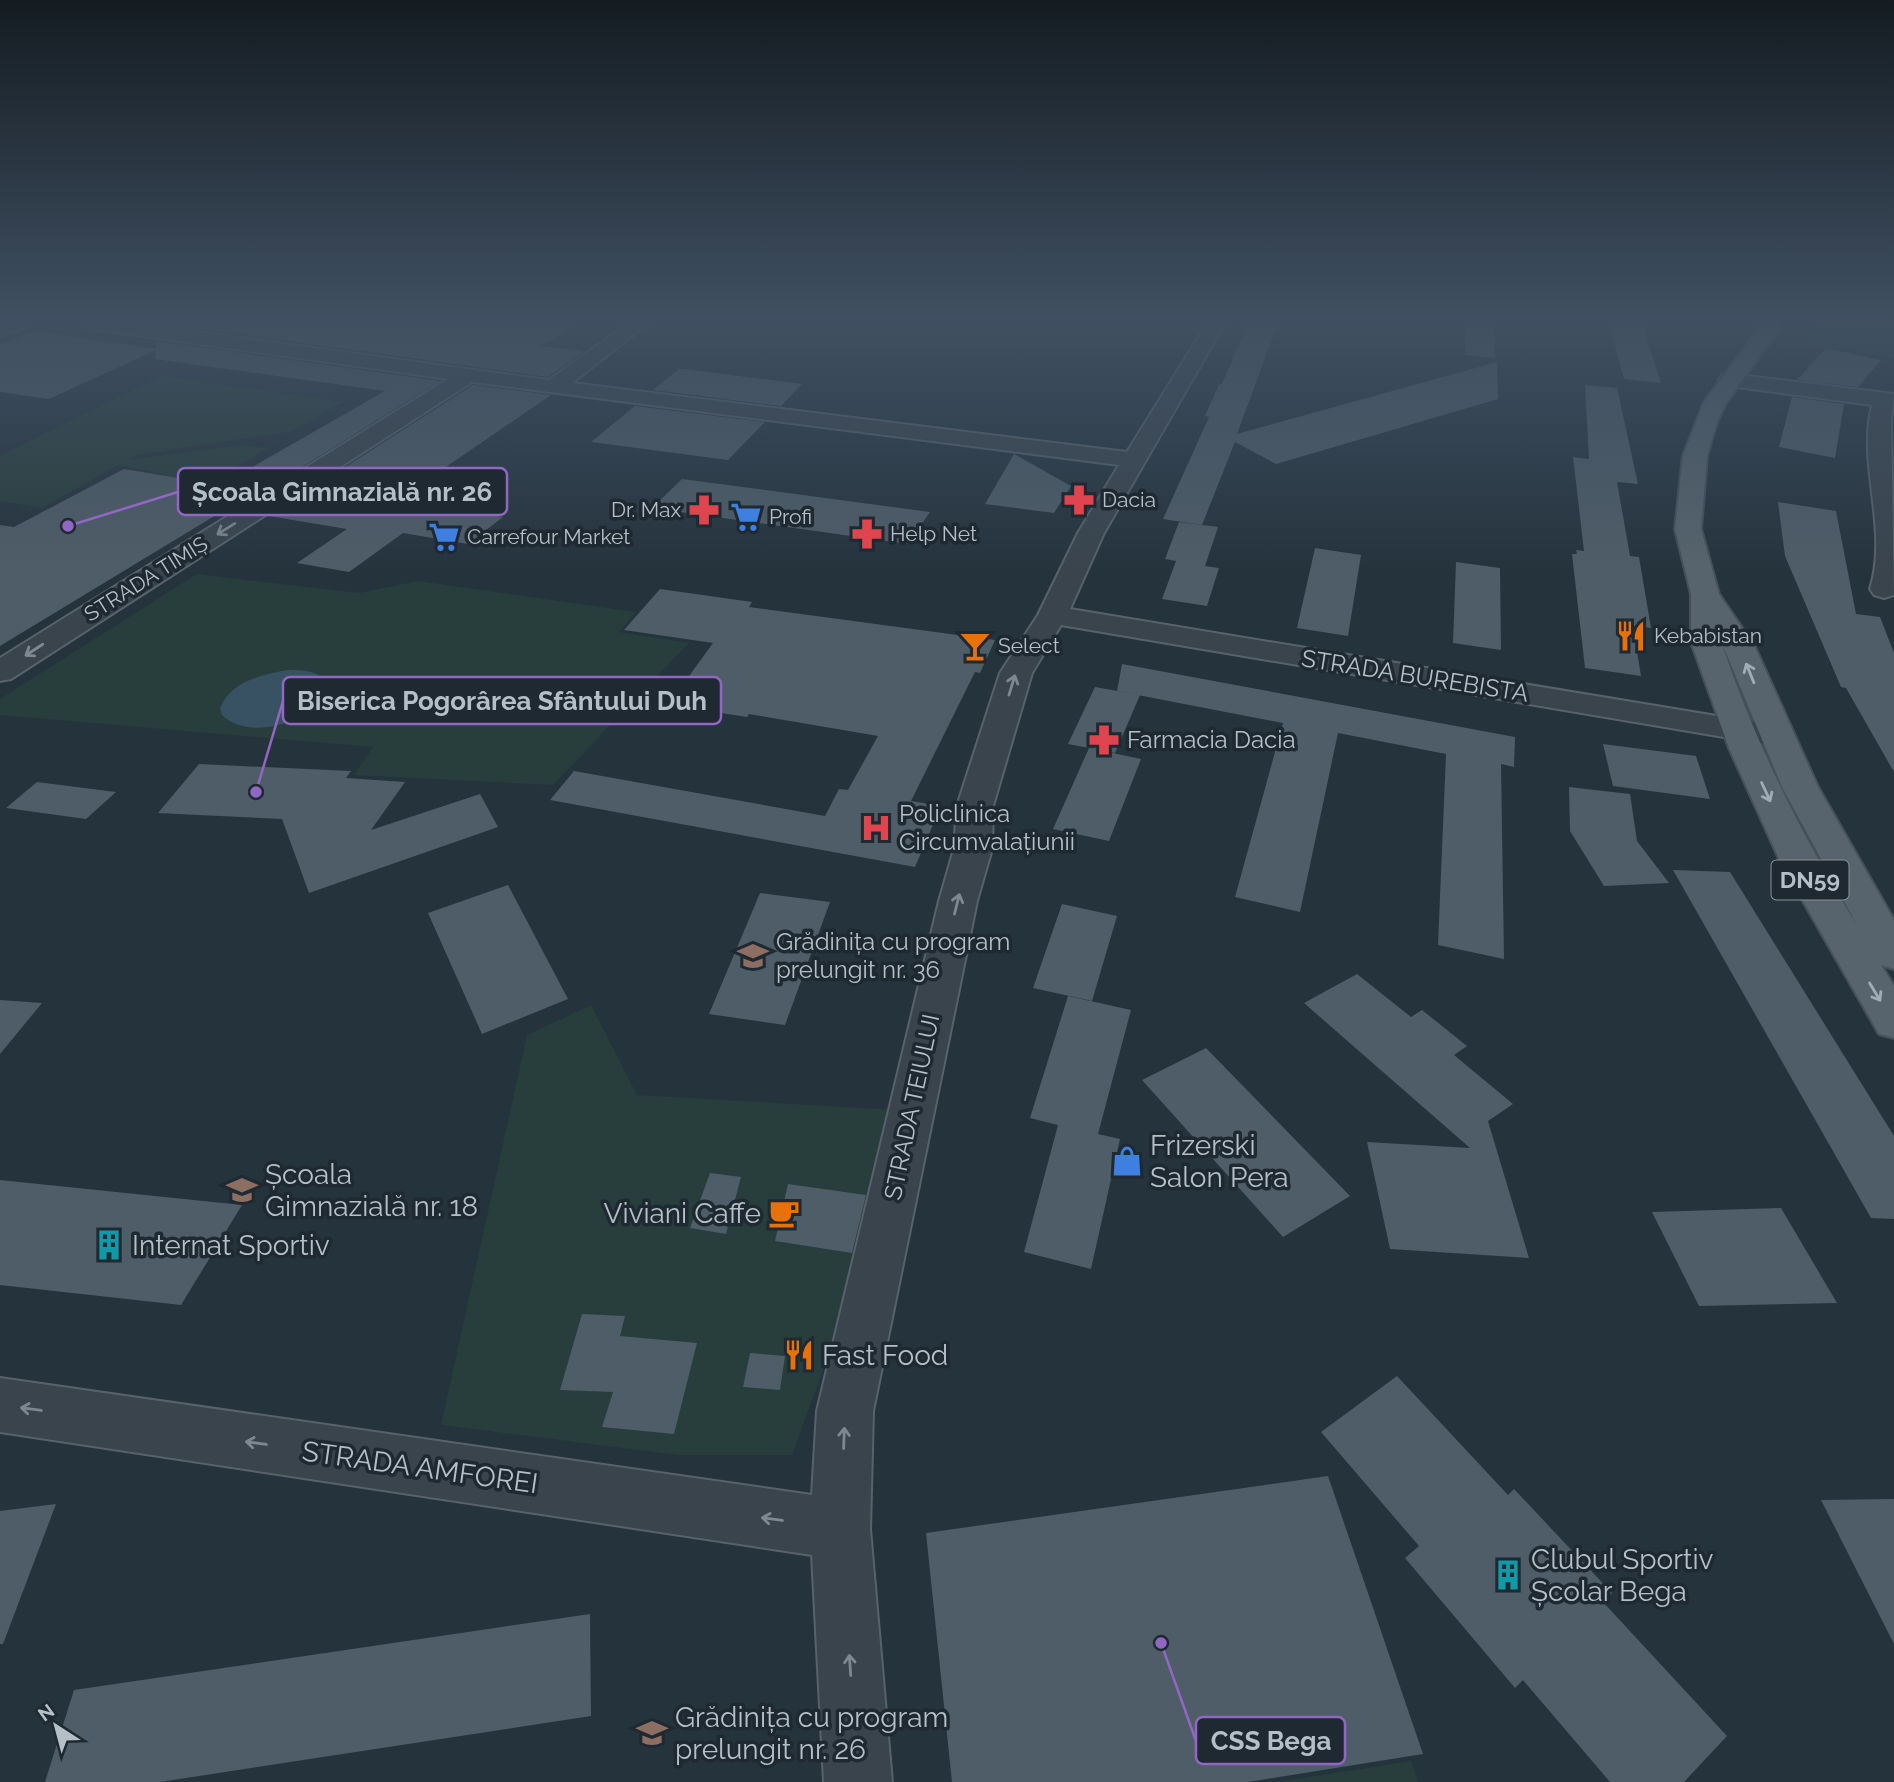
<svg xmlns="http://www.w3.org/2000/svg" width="1894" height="1782" font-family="Raleway,sans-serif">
<rect width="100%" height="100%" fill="#25333d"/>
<g fill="#273e3c">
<path d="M1823,323H1894V358L1802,342Z"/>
<path d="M161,376L342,402L292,431L138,455L128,460L242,445L268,448L208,484L118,465L42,508L0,501V456Z"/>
<path d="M197,574L359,593L418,581L636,612L619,632L689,643L553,785L354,775L373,747L0,715V699Z"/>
<path d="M591,1005L637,1095L898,1110L852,1291L792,1455H678L441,1425L527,1035Z"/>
<path d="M1411,1761L1418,1782H1277Z"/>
</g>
<path fill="#395263" d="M288,670C305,670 328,671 328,692C311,722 249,742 222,715L220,708C231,681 263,674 288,670Z"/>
<g fill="#4e5d67">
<path d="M158,323H577L541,346L584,351L548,377Z"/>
<path d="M1248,323H1278L1237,434L1497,362L1498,399L1276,464L1235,442L1202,525L1163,519L1209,417L1205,416L1219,384H1222Z"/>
<path d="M1465,323H1494L1495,358L1465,355Z"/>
<path d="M1609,323H1642L1661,383L1624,379Z"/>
<path d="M35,331L156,349V341L440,381L233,510L226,509L0,646V525L14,527L124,469L221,485L385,391L155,359L156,350L49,399L0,392V345Z"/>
<path d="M1826,348L1881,360L1858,387L1797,380Z"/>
<path d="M679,369H685L802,384L781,406L653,390Z"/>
<path d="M473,385L551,395L443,469L480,475L437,506L503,517L468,544L403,533L349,572L297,563L347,529L269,516Z"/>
<path d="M1585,385L1617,388L1638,484L1617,482L1630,556L1639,557L1651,628L1633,626L1641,676L1585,668L1572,554H1577L1576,550L1584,551L1573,457L1589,459Z"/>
<path d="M1792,397L1844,404L1835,458L1779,447Z"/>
<path d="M635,406L765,422L728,460L591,442Z"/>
<path d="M1014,454L1071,486L1054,513L985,504Z"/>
<path d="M682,479L803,495L930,512L908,544L652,508Z"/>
<path d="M1778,502L1836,511L1856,614L1880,617L1894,653V772L1846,688L1841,687L1785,556Z"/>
<path d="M1179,522L1218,527L1205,566L1219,568L1207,606L1162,599L1176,561L1165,559Z"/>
<path d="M1315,548L1361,555L1348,636L1297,628Z"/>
<path d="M1456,562L1500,568L1501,650L1453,643Z"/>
<path d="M660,589L752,602L749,607L995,640L980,673L975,672L911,801L941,806L915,867L550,800L574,771L825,816L839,789L848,790L878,736L749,714L747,717L668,705L713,643L624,630Z"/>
<path d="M1122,664L1515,737L1514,767L1501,764L1504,959L1438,945L1446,754L1338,733L1300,912L1235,897L1283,723L1117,691Z"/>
<path d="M1095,687L1140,695L1115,753L1068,744Z"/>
<path d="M1603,744L1696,756L1710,799L1613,786Z"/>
<path d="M1089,748L1141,759L1109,841L1053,829Z"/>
<path d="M199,764L351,771L346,778L405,782L371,830L480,794L498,827L309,893L282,819L158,813Z"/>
<path d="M37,782L116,792L86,819L6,808Z"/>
<path d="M1569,787L1630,794L1637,841L1669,883L1604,886L1570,831Z"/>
<path d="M1673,870L1730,872L1894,1136V1219L1871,1218Z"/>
<path d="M508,885L568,999L482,1034L428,913Z"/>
<path d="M760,893L830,902L785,1025L709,1014Z"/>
<path d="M1062,904L1117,916L1092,1001L1033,988Z"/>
<path d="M1357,974L1411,1017L1422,1010L1467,1046L1454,1055L1513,1104L1488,1121L1529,1258L1390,1249L1367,1142L1470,1148L1304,1003Z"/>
<path d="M1068,996L1131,1010L1098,1134L1120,1139L1091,1269L1024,1252L1058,1125L1030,1118Z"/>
<path d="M0,1000L42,1003L0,1054Z"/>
<path d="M1206,1048L1350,1196L1283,1237L1142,1080Z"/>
<path d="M710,1173L741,1177L726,1234L690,1228Z"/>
<path d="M0,1180L242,1205L181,1305L0,1285Z"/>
<path d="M788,1184L866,1195L852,1253L775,1241Z"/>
<path d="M1781,1208L1837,1303L1699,1306L1652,1212Z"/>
<path d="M582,1314L625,1316L620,1336L697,1343L674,1434L602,1427L613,1392L560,1390Z"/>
<path d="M750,1353L785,1356L780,1390L743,1387Z"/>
<path d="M1397,1376L1508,1495L1514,1489L1612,1593L1603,1602L1727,1736L1684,1782H1610L1523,1680L1515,1688L1405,1558L1419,1546L1321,1432Z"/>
<path d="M1328,1476L1423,1754L1248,1782H952L926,1533Z"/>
<path d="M1894,1499V1644L1821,1500Z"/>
<path d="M56,1504L3,1644H0V1511Z"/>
<path d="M590,1614L591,1716L160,1782H45L74,1690Z"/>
</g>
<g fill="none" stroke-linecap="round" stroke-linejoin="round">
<g stroke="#57626b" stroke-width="4">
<g id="street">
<path d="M0,323H29L26,327L0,336Z"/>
<path d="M84,323H132L549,380L628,323H649L572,383L1127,452L1207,323H1225L1104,533L1070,609L1777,726L1789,729L1794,736L1789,743L1777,746L1061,625L1032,673L993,806L992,849L977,901L873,1411L870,1529L892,1782H824L812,1555L0,1432V1378L812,1495L817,1411L939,901L954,849L957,806L1000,673L1038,615L1078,533L1119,465L472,382L11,679L0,681V658L448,379L93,329L86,327Z"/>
<path d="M1730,374L1894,394L1891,420L1894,595L1884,598L1874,595L1870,589C1889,528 1857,466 1872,405L1722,385L1719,380L1722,375Z"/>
</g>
</g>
<g stroke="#455059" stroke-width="4">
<path id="primary" d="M1761,323H1780L1777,332L1726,403L1717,422L1707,456L1701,529L1719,594L1755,647L1818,787L1894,920V969L1881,965L1894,986V1038L1879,1034L1780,861L1729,748L1691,642V594L1675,529L1683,456L1704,402L1757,331ZM1721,641L1782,787L1857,925C1802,836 1754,741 1721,641Z"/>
</g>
<use href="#street" fill="#39444d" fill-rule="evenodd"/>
<use href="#primary" fill="#57646d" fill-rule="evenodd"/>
</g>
<defs><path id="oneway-shaft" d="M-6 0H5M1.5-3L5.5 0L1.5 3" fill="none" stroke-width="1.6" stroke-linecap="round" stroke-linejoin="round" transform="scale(1.75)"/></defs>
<g stroke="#7d8891">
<use href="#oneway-shaft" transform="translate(226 529) rotate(148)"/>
<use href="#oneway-shaft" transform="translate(34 650) rotate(147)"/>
<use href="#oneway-shaft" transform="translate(1012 685) rotate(-73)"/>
<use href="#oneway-shaft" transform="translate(957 904) rotate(-76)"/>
<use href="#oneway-shaft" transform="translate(31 1409) rotate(-172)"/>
<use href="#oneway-shaft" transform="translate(844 1438) rotate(-88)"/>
<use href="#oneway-shaft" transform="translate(256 1443) rotate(-172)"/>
<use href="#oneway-shaft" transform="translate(772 1519) rotate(-172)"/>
<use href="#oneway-shaft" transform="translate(850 1665) rotate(-94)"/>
</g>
<g stroke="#a1adb6">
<use href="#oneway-shaft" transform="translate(1750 673) rotate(-112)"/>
<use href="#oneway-shaft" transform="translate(1766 792) rotate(65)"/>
<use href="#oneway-shaft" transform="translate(1875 992) rotate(59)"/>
</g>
<linearGradient id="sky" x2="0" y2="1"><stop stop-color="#141c22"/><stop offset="0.56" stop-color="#405062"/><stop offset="1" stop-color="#405062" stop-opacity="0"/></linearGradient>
<rect width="1894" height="572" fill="url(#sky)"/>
<defs>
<g id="pharmacy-bare" transform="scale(2.415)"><path d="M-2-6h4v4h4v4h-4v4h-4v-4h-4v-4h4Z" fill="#e0444e" stroke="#1e2932" stroke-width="2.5" paint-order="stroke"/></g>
<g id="supermarket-bare" transform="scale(2.415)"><path d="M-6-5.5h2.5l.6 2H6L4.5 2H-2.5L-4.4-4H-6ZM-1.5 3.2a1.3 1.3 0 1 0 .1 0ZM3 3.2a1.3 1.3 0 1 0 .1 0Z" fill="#3f7fe0" stroke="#1e2932" stroke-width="2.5" paint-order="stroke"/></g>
<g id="restaurant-bare" transform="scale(2.415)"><path d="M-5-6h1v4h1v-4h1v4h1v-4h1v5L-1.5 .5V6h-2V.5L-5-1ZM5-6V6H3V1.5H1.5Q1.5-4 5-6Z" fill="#e8710a" stroke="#1e2932" stroke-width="2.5" paint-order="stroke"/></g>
<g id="bar-bare" transform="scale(2.415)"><path d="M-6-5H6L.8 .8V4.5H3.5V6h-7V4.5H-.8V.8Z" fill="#e8710a" stroke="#1e2932" stroke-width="2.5" paint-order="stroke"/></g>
<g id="hospital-bare" transform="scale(2.415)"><path d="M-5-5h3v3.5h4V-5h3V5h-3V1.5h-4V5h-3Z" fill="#e0444e" stroke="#1e2932" stroke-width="2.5" paint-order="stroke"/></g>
<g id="school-bare" transform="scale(2.415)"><path d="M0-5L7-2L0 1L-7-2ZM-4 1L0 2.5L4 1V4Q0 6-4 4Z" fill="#8d6e63" stroke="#1e2932" stroke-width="2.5" paint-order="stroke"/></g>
<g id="shop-bare" transform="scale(2.415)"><path d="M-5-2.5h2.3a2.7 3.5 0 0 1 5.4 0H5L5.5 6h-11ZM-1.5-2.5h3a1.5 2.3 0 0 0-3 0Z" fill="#3f7fe0" stroke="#1e2932" stroke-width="2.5" paint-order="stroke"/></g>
<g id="cafe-bare" transform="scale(2.415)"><path d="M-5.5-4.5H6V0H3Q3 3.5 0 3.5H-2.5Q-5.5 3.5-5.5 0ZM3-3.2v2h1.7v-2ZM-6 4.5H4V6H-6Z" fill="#e8710a" stroke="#1e2932" stroke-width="2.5" paint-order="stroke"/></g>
<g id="building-bare" transform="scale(2.415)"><path d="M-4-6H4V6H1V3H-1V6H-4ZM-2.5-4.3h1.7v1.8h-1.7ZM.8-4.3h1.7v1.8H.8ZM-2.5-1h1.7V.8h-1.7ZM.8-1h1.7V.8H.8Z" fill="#0f9aa8" stroke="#1e2932" stroke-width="2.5" paint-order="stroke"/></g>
</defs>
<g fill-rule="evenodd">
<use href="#pharmacy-bare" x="1079" y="500"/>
<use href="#pharmacy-bare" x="704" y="510"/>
<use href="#supermarket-bare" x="746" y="517"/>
<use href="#pharmacy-bare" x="867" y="534"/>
<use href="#supermarket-bare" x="444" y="537"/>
<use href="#restaurant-bare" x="1631" y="636"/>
<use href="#bar-bare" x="975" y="646"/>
<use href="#pharmacy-bare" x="1104" y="740"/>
<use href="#hospital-bare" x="876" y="828"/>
<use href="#school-bare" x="753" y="956"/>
<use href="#shop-bare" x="1127" y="1161"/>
<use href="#school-bare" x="242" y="1190"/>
<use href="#cafe-bare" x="784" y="1213"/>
<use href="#building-bare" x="109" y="1245"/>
<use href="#restaurant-bare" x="799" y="1355"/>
<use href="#building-bare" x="1508" y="1575"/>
<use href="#school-bare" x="652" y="1733"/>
</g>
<g text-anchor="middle" stroke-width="7" stroke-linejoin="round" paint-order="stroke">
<g font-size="21" fill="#b4bfc8" stroke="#1e2932" text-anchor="start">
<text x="1102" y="507">Dacia</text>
<text x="681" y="517" text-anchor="end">Dr. Max</text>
<text x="769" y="524">Profi</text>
<text x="890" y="541">Help Net</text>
<text x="467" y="544">Carrefour Market</text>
<text x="1654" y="643">Kebabistan</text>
<text x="998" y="653">Select</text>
</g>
<g font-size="21" fill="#b4bfc8" stroke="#1e2932">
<text transform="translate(146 579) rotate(-32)" y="7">STRADA TIMIȘ</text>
</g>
<rect fill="#1e2932" stroke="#87929b" stroke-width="2" x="1771.5" y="860.5" width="77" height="39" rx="5"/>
<g font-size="23" font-weight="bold" fill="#b4bfc8">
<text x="1810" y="888">DN59</text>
</g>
<g font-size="24" fill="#b4bfc8" stroke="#1e2932">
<text transform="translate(1415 676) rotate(9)" y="8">STRADA BUREBISTA</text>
<text transform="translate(912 1107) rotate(-78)" y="8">STRADA TEIULUI</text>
</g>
<g font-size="24" fill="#b4bfc8" stroke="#1e2932" text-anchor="start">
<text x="1127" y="748">Farmacia Dacia</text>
<text x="899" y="822">Policlinica<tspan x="899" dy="28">Circumvalațiunii</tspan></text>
<text x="776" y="950">Grădinița cu program<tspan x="776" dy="28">prelungit nr. 36</tspan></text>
</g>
<g font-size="28" fill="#b4bfc8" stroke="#1e2932" text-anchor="start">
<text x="1150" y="1155">Frizerski<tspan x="1150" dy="32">Salon Pera</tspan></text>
<text x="265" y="1184">Școala<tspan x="265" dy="32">Gimnazială nr. 18</tspan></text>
<text x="761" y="1223" text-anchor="end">Viviani Caffe</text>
<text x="132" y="1255">Internat Sportiv</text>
<text x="822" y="1365">Fast Food</text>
<text x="1531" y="1569">Clubul Sportiv<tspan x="1531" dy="32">Școlar Bega</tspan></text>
<text x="675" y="1727">Grădinița cu program<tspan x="675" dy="32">prelungit nr. 26</tspan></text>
</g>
<g font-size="28" fill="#b4bfc8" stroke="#1e2932">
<text transform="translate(420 1467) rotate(8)" y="10">STRADA AMFOREI</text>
</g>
</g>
<path fill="none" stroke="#9267c3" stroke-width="2.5" d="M68 526L178 492M256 792L283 701M1161 1643L1196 1741"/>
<g fill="#9267c3" stroke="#1e2932" stroke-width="2.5">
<circle cx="68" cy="526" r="7"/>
<circle cx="256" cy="792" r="7"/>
<circle cx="1161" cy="1643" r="7"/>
</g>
<g fill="#1e2932" stroke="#9267c3" stroke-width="2.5">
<rect x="178" y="468" width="329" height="47" rx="7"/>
<rect x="283" y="677" width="438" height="47" rx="7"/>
<rect x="1196" y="1717" width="149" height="47" rx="7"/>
</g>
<g font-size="26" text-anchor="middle" font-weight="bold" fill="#b4bfc8">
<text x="342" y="501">Școala Gimnazială nr. 26</text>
<text x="502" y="710">Biserica Pogorârea Sfântului Duh</text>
<text x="1271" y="1750">CSS Bega</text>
</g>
<g transform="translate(56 1726) rotate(324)" stroke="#1e2932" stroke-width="5" paint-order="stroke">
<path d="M0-5L12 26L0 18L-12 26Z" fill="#b4bfc8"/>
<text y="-10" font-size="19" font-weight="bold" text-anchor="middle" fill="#b4bfc8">N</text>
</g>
</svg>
